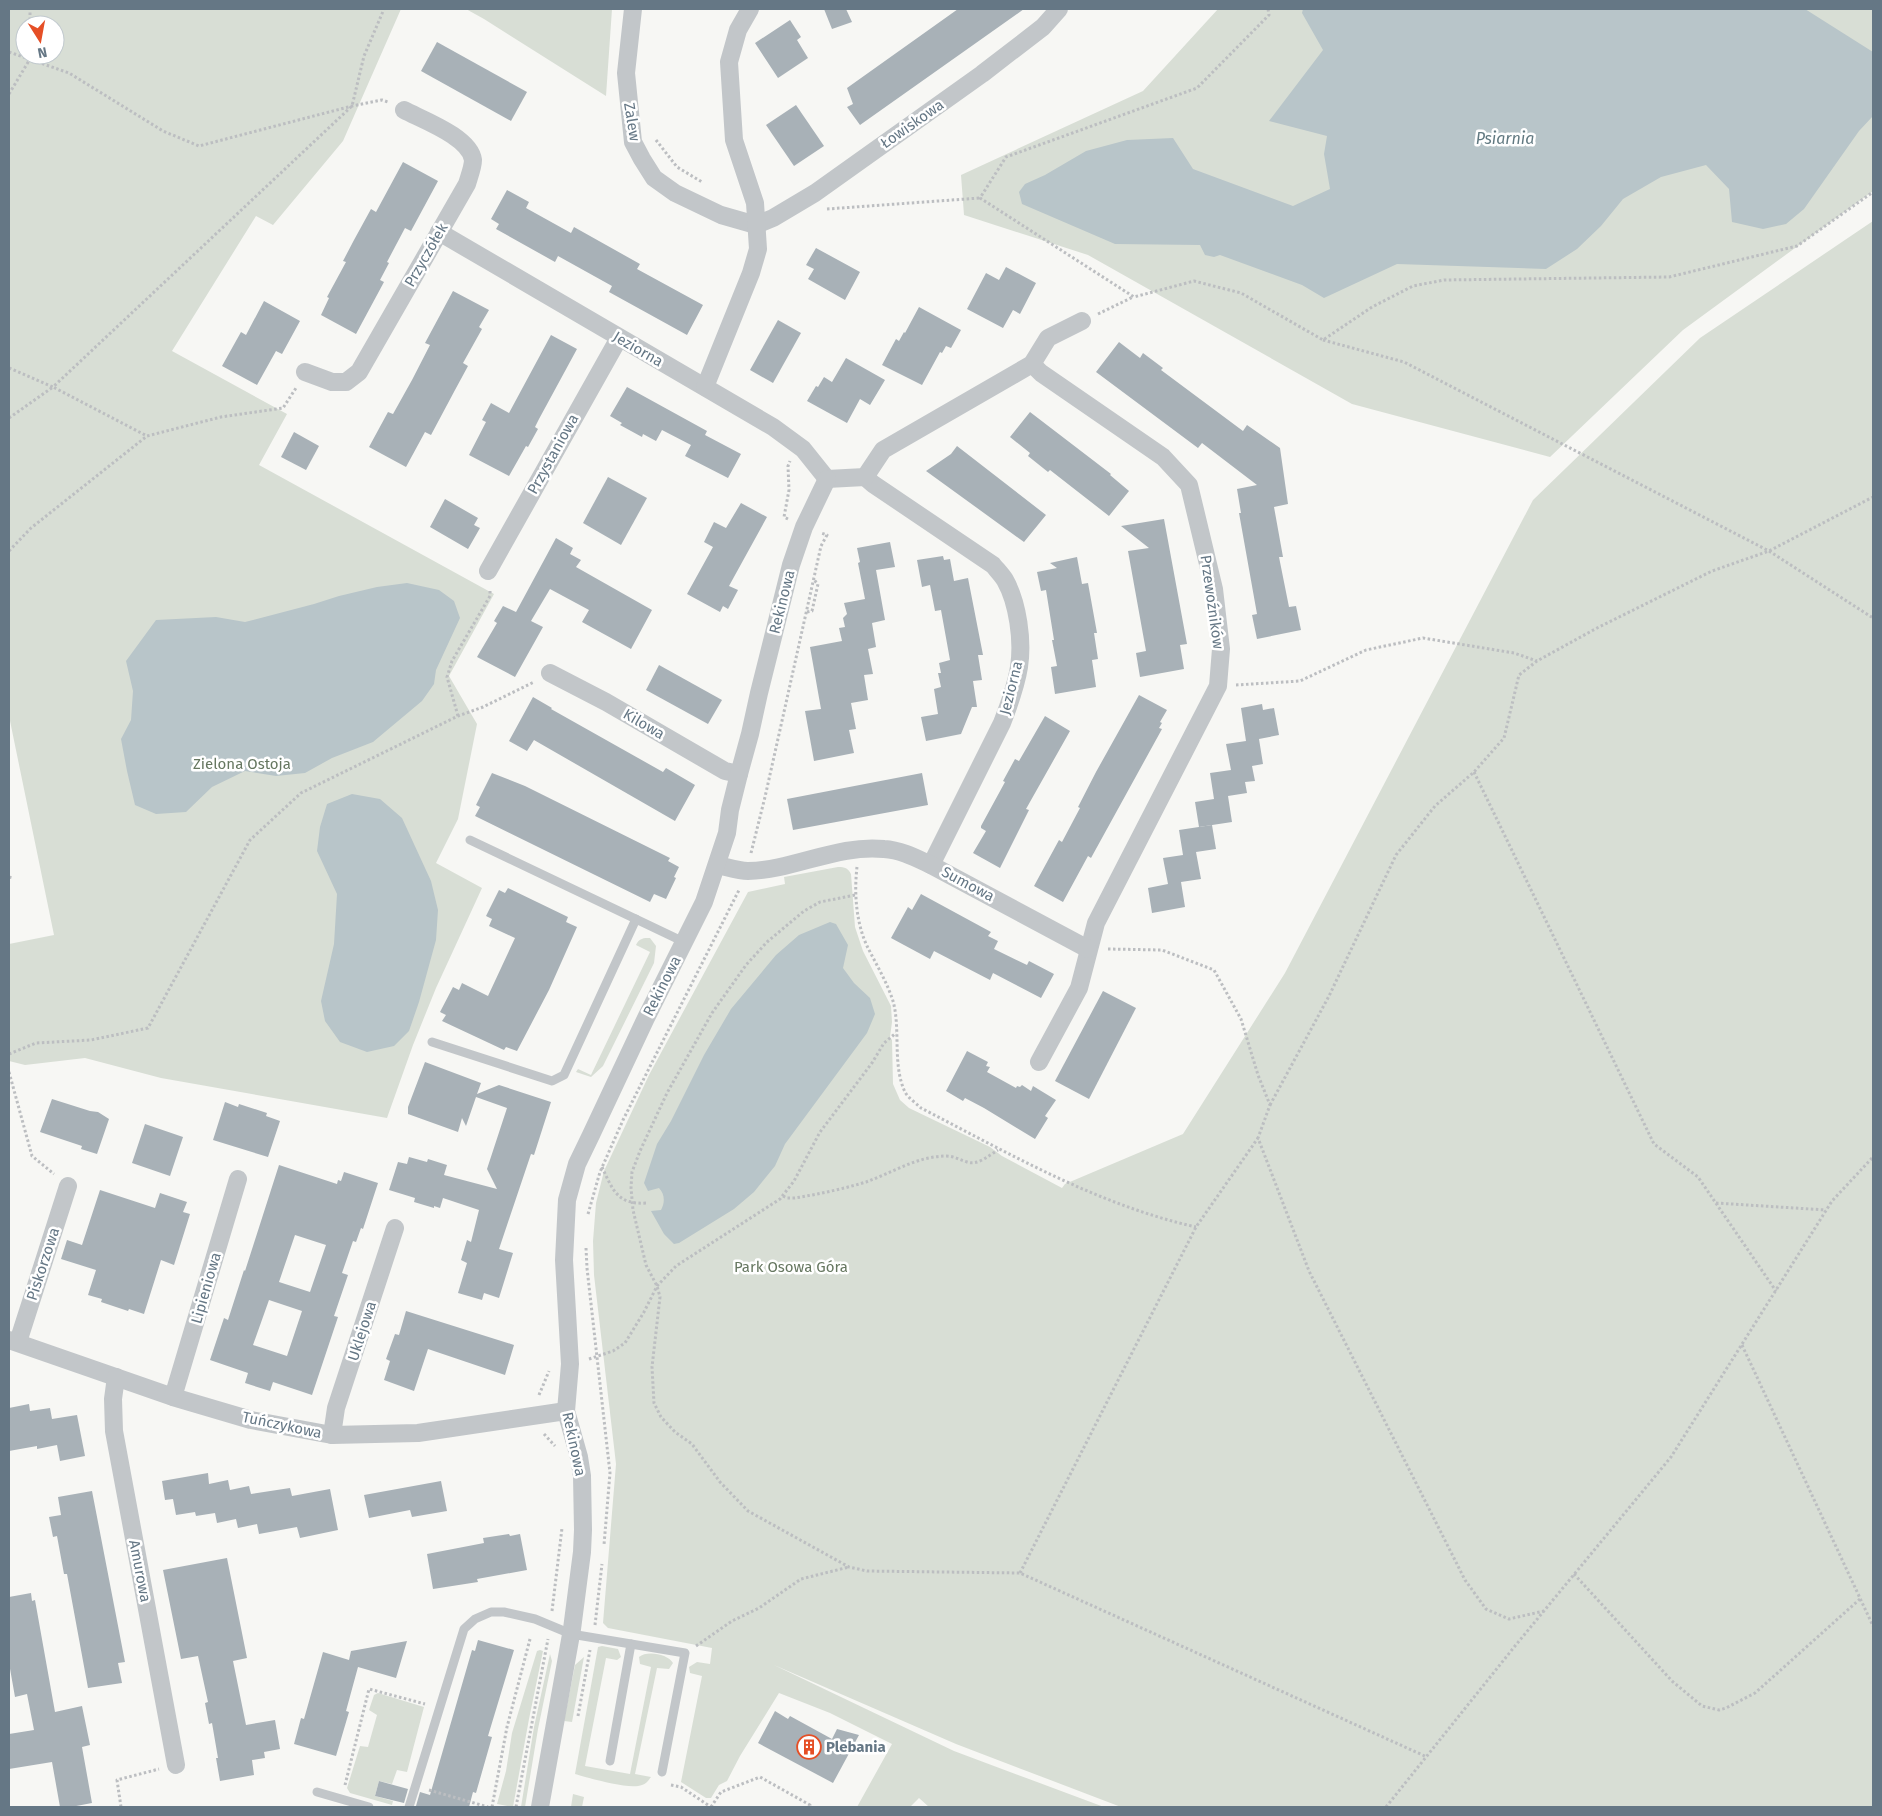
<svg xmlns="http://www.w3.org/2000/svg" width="1882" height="1816" font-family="'Fira Sans',sans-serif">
<rect width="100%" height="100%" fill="#f7f7f4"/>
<g fill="#d8ded5" fill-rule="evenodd">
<path d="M9,9H401L343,141L273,225L256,216L172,351L287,414L259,465L494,594L449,676L477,724L458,819L436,863L482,888L436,988L413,1045L387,1118L161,1078L85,1058L25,1065L9,1061V944L54,935L9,716ZM25,25H55V55H25Z"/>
<path d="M466,9H612L606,96L484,19Z"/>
<path d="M1218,9H1873V191L1683,330L1550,457L1352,404L1088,255L964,215L961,175L1143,91Z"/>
<path d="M1873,221V1807H1121L956,1744L774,1665L954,1751L1104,1807H959L958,1806L956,1807H929L919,1798L910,1807H857L892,1744L830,1713L779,1693L740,1756L727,1781L719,1785L711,1798H706L681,1782L702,1676L690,1673L689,1667L697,1662L710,1664L712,1648L608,1628L603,1623L616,1464L594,1275L593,1241L596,1203L604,1171L649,1075L748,892L785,884L784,877L838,867C845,867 848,868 851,874L855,927L863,951L891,1006L892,1022L890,1037L892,1040L893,1084L900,1100L909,1108L990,1147L1002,1156L1062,1188L1065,1184L1183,1134L1285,973L1533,500L1700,338Z"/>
<path d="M650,938L656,946L654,963L603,1066L591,1077L576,1072L578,1069L591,1075L650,952L636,945C639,938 644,938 650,938Z"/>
<path d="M602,1646L618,1649L621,1657L617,1660L606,1658L585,1766L630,1774L651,1667L640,1664L639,1657C647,1650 668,1654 673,1663L669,1669L657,1668L635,1774L651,1777C648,1781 646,1784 642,1785C629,1790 589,1778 575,1774L598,1647Z"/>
<path d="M540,1650L543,1651L529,1719L513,1807L497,1804L506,1771L512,1733L537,1651Z"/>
<path d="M550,1654L552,1661L538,1729L525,1807H521L534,1727Z"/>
<path d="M584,1657L572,1722L564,1721L575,1665Z"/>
<path d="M378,1693L424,1707L407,1772L397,1770L392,1784L379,1781L375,1796L393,1801L392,1805L350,1793L347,1788L360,1746L368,1747L377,1715L369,1710L374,1695Z"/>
<path d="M573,1794L584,1797L582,1807H571Z"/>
</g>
<g fill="#b8c5c9">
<path d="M1303,9H1805L1873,52V116L1859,131L1804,209L1786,224L1763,229L1732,222L1729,189L1706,165L1661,177L1623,199L1601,226L1577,249L1546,269L1397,264L1324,298L1302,285L1220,255L1214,257L1205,255L1200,245L1115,244L1022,204L1019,192L1025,184L1045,175L1086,151L1127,140L1173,138L1193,169L1293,206L1330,189L1324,154L1327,136L1269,121L1323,50L1302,13Z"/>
<path d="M407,583L439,590L454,601L460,618L436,670L434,684L422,701L373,742L332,758L305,773L276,776L245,771L212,787L186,812L156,814L135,805L127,771L121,739L131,720L133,691L126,661L156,620L216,617L245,622L314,604L339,596L377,587Z"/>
<path d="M352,794L380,799L402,818L431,881L438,910L436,940L419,1002L409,1031L394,1046L367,1052L340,1042L325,1021L321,1001L334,944L337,894L317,851L320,827L327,804Z"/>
<path d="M830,922L836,924L848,945L843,968L854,983L870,998L875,1014L867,1033L785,1144L775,1166L754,1192L734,1209L679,1243L674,1244L664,1234L651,1211L661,1210C665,1203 665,1194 659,1188L648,1191L644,1183L657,1144L671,1121L704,1055L731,1009L776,955L799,935Z"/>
</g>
<g fill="#a8b1b7" fill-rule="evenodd">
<path d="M824,9H846L852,22L832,29Z"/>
<path d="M958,9H1024L860,125L847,107L853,104L847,88Z"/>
<path d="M790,20L801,37L797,40L808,58L778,78L755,43Z"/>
<path d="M437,42L527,92L511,121L421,71Z"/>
<path d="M796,105L824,146L794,166L766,125Z"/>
<path d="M403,162L438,181L411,231L405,228L387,262L389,263L380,280L384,282L356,334L321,315L329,298L327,297L346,262L343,261L354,240L371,209L376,212Z"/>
<path d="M507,190L529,202L526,208L571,233L574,227L640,264L637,269L703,305L687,335L609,292L612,286L558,256L555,262L496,229L499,224L491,219Z"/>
<path d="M816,248L860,272L845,300L808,279L814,269L806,265Z"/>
<path d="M1006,267L1036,283L1020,314L1013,310L1003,328L967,309L986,273L999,280Z"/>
<path d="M453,291L489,310L479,327L482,329L463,363L468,366L455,390L431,435L425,432L406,467L369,447L388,412L393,414L412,380L430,345L425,343Z"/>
<path d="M264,301L300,321L282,354L276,351L257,385L222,366L241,332L246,335Z"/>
<path d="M919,307L961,330L951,348L946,346L942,353L940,352L922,385L882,365L896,339L899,341L904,332L905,333Z"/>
<path d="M778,320L801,333L773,383L750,370Z"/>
<path d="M551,335L577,349L539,419L535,427L538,429L528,447L526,446L509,476L469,455L486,422L482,420L491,403L509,413Z"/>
<path d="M1119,342L1140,358L1143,353L1163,368L1161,370L1243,431L1247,425L1280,448L1288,504L1274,507L1283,557H1279L1289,607L1296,606L1301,630L1257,639L1252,615L1257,614L1239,513H1241L1237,489L1257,485L1202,443L1198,448L1096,372Z"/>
<path d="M846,358L885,380L870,405L860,399L847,423L807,401L816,386L818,387L824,377L832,382Z"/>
<path d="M627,387L707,431L705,435L741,454L728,478L685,456L691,445L662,430L656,441L643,434L642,437L620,425L622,423L610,416Z"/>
<path d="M1030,412L1111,474L1110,475L1129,491L1109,516L1050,470L1048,472L1028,456L1030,453L1010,437Z"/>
<path d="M294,432L319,446L306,470L281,457Z"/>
<path d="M957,446L1046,515L1024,542L926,471L951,454Z"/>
<path d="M608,477L647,498L621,545L583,523Z"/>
<path d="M445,499L478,518L474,525L480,528L468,549L430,527Z"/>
<path d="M741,503L767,517L729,586L738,590L728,609L723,606L720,612L687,594L713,547L704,542L714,522L726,528Z"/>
<path d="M1164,519L1187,644L1180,645L1184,669L1140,677L1136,653L1146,651L1128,551L1149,548L1121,526Z"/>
<path d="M556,538L573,548L570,554L581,560L576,567L652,610L631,649L582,622L589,610L550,589L531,621L543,627L515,677L477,657L497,623L494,621L503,606L516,612Z"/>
<path d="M890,542L895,567L876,570L885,620L872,623L876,647L868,649L873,674L864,675L868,700L851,703L856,729L849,730L854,753L814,761L805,711L821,709L810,647L842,641L839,628L845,627L843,618L847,614L844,603L865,599L858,563L860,562L857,548Z"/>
<path d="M943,556L944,560L950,559L954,581L968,578L983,655H978L982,680L973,681L977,707H972L961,734L926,741L921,717L938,714L934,689L941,687L938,673H941L939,663L950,660L941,610L935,611L930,585L922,587L917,560Z"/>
<path d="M1077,557L1082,584L1088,583L1097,633H1094L1098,659L1092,660L1096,687L1055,694L1051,667L1057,666L1052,640H1054L1046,590L1041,591L1037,572L1057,568L1050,563Z"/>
<path d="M659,665L722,700L708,724L646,690Z"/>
<path d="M1139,695L1167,710L1160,722L1162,723L1159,728L1162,729L1091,858L1088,856L1063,902L1034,886L1059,840L1062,842L1080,808L1078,807L1096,772Z"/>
<path d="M533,697L552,708L551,709L663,772L666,768L695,785L675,821L534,740L527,751L509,741Z"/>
<path d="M1262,704L1263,710L1274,708L1279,735L1259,739L1263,764L1252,766L1255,781L1245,782L1247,793L1228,796L1232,822L1199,827L1195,802L1214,799L1210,773L1231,770L1226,744L1246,741L1241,708Z"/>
<path d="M1045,716L1070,731L1026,809L1029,810L1000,868L973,853L986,831L981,828V826L1005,782L1003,781L1015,759L1019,761Z"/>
<path d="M492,773L525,786L670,858L668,861L679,867L674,877L676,878L666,899L654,894L650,902L475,816L480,807L476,805Z"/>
<path d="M922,773L928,805L793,830L787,799Z"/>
<path d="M1212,825L1216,849L1196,852L1201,879L1181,882L1185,907L1152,913L1148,888L1168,884L1163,858L1183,855L1179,830Z"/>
<path d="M508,888L568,917L566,922L577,927L549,990L517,1051L506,1047L504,1050L442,1021L446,1015L440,1012L453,987L459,990L462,983L488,996L515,938L489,926L492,919L486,916L499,890L505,893Z"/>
<path d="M921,894L991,932L988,936L998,941L994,949L1027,965L1029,961L1054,974L1041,998L993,973L990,980L934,951L930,959L891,938L908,907L912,910Z"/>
<path d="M1103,991L1136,1008L1089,1099L1055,1081Z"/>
<path d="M967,1051L988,1062L986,1066L990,1067L987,1072L1016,1088L1017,1086L1020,1087L1022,1085L1031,1091L1033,1086L1056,1100L1045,1116L1048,1118L1035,1139L984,1108L965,1098L963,1101L946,1091Z"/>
<path d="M425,1062L481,1083L477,1094L499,1085L551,1102L534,1155L531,1154L499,1249L513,1253L499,1298L484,1293L482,1300L458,1293L467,1263L461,1260L467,1240L471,1242L479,1210L443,1198L440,1208L434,1206V1208L414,1202L415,1198L389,1190L398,1162L407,1164L409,1157L427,1162L428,1159L447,1165L444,1175L497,1189L487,1169L507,1108L476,1097L466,1126L462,1118L458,1132L408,1114V1107Z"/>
<path d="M52,1099L90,1111L98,1112L109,1119L97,1154L81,1149L82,1146L40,1132Z"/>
<path d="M225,1102L238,1107L239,1104L267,1113L266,1116L280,1121L268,1157L213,1140Z"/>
<path d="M145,1124L183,1137L170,1176L132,1163Z"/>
<path d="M279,1165L337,1184L338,1180L341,1181L344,1172L378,1183L363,1229L361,1228L356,1242L353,1241L342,1273L348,1275L334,1316L338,1317L312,1395L273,1382L270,1391L245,1383L248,1373L210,1360L224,1318L228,1320L244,1270L245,1271ZM295,1235L326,1245L310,1292L279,1282ZM269,1300L302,1311L287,1356L253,1345Z"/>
<path d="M100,1190L155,1208L160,1193L187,1202L183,1212L190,1214L174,1265L161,1260L144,1314L129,1309L128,1311L101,1302L102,1299L88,1295L96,1270L61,1259L67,1240L82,1245Z"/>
<path d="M406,1311L514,1345L505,1375L428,1349L414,1391L384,1380L390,1361L386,1359L395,1334L399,1335Z"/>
<path d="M29,1404L30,1411L50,1408L52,1419L77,1415L85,1456L60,1461L57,1445L37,1449V1446L9,1451V1408Z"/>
<path d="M208,1473L209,1484L228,1480L230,1490L249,1486L251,1494L290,1488L292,1496L330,1489L338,1530L300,1538L297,1527L259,1534L257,1524L238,1528L236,1519L217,1523L215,1513L196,1516L195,1512L176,1515L173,1499L165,1500L162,1481Z"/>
<path d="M441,1481L447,1511L412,1517L410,1510L369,1518L364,1495Z"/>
<path d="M92,1491L125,1662L118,1663L122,1683L88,1688L67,1574H64L57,1536L53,1537L49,1517L61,1515L58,1497Z"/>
<path d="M509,1534L510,1536L520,1534L527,1570L477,1579L478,1582L433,1589L427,1554L484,1543L483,1538Z"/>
<path d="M227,1558L247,1658L233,1661L246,1725L275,1720L280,1749L264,1752L265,1758L252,1760L254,1775L220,1781L216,1758H218L212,1723L209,1724L205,1703L208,1702L198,1656L181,1659L163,1570Z"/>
<path d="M31,1593L32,1601L35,1600L55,1712L82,1706L90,1745L82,1747L92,1803L71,1807H60L52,1762L9,1769V1734L34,1730L27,1694L15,1697L9,1663V1597Z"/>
<path d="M478,1640L514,1650L488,1736L492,1737L476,1793L473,1792L469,1807L416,1806L420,1792L430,1795L472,1650L475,1651Z"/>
<path d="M407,1641L396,1678L358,1667L346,1711L349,1712L336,1756L294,1744L301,1718L304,1719L323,1652L349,1660L351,1651Z"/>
<path d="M775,1711L788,1719L790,1716L832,1739L837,1729L859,1735L833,1783L758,1743Z"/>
<path d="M379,1781L408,1789L404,1803L375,1796Z"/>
</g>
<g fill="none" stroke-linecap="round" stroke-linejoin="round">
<g stroke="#bcbec1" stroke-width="3" stroke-dasharray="2.5 2.5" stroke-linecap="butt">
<path d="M1268,9L1269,15L1197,88L1006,157L980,198L1134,297L1194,281L1241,293L1323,340L1372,307L1413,286L1444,280L1669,277L1797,246L1873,192"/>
<path d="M30,25V9"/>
<path d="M9,52L69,73L163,131L199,146L352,106L382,100L388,102"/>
<path d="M9,94L30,59V55"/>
<path d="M656,140L677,167L702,182"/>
<path d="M827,209L980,198"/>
<path d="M1098,314L1133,297"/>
<path d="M1323,340L1404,362L1769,551L1873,618"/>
<path d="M9,368L53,387L352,106L364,56L384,9"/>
<path d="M9,418L53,387L147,436"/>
<path d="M788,519L784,517L789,490L788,466L790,461"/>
<path d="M9,551L31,528L147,436L221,417L283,408L296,388"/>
<path d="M807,612L812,611L818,584L814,580"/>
<path d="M1236,685L1300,681L1366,650L1423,638L1514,653L1537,661"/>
<path d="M458,716L447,677L452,661L490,596V589"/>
<path d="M1474,772L1654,1144L1698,1177L1776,1291"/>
<path d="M751,853L765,797L821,546L827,535L821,533"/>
<path d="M857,867C854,893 856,922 867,946C876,964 887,982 893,1001C901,1030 892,1064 905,1092C908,1098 916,1103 921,1108C1010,1154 1098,1205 1196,1227"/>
<path d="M9,877L13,878"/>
<path d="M855,895L820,902L804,911L767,942L746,965L712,1013L667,1093L640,1151L632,1172L631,1188L633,1210L646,1265L657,1286L660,1297L652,1367L654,1403L661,1417L675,1432L692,1444L720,1482L748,1511L849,1567L867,1571L1020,1573L1427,1757"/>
<path d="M1108,949L1162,950L1214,970L1241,1019L1258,1075L1270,1105L1258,1138L1309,1271L1465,1580L1486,1609L1509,1619L1544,1611"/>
<path d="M9,1054L36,1043L91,1040L148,1028L250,840L301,793L458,716L483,707L534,682"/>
<path d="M9,1072L32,1156L54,1174"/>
<path d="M1270,1105L1329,996L1396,855L1435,806L1474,772L1504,738L1519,675L1537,661L1597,628L1712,571L1769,551L1873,497"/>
<path d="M602,1167C613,1191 618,1205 647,1203"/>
<path d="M783,1196L787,1198H795C819,1194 843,1189 866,1182C891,1173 918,1156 946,1156C954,1156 960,1160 967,1162C978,1166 989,1155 998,1150"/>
<path d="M1716,1203L1826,1210"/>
<path d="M588,1214L600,1172L623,1120L739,890"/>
<path d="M586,1248L587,1268L610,1473L604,1545"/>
<path d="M1742,1345L1873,1626"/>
<path d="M589,1359L613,1351L625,1343L644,1312L657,1286L676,1266L780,1199L794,1181L820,1132L872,1063L884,1043L896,1033"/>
<path d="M539,1395L549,1371"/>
<path d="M544,1434L555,1446"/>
<path d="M1020,1573L1196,1227L1258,1138"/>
<path d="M1574,1574L1672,1681L1702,1706L1719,1710L1726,1708L1755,1693L1860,1599"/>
<path d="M552,1611L562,1528"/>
<path d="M595,1625L602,1564"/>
<path d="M696,1646L732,1621L759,1608L801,1579L849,1567"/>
<path d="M578,1716L590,1650"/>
<path d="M345,1785L369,1689L425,1704"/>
<path d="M671,1785L681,1787L711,1807"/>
<path d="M429,1790L488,1807"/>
<path d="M121,1807L117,1780L159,1769"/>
<path d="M492,1807L507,1727L530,1639"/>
<path d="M516,1807L548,1639"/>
<path d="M711,1807L721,1792L760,1777L810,1805V1807"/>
<path d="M1386,1807L1515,1646L1671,1457L1832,1201L1873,1157"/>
</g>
<g stroke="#c2c6c9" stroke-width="9">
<path d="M470,840L684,942"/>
<path d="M432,1042L552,1081L564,1075L636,919"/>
<path d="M610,1761L631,1644"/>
<path d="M317,1792L369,1807"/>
<path d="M409,1807L464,1629L475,1619L491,1612H504L535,1619L571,1634L685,1653L662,1772"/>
</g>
<g stroke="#c2c6c9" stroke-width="18">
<path d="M633,9L626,73L633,142L642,159L654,178L675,193L721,215L756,225"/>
<path d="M756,225L773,218L815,193L982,74L1043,27L1059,9"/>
<path d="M439,232L773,427L803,449L827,479"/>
<path d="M1032,364L1041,373L1163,457L1189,485L1214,589L1221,649L1218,686L1096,923L1079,988L1039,1062"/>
<path d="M305,372L332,382H346L359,372L467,184C469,177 473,167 473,160C470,137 423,120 404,110"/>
<path d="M705,387L751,273L758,249L755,203L734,140L729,62L738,30L750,9"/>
<path d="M865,477L873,484L993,565C997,570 1002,575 1005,580C1018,603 1023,641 1019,667C1016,686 1009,705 1002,723L931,865"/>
<path d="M827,479L865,477L883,450L1032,364L1048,338L1082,321"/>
<path d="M488,571L619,338"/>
<path d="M550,673L606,702L725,771L739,774"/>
<path d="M717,865C727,867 738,871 748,871C794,870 838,844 884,849C901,850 916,858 931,865L1088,949"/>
<path d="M9,1340L173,1397L251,1420L332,1435L418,1433L566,1411"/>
<path d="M18,1342L68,1186"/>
<path d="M116,1377L113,1399L114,1431L176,1765"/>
<path d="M173,1397L238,1179"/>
<path d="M332,1435L336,1408L395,1228"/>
<path d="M540,1807L572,1629L582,1552L583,1530L582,1476L579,1457L566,1411L570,1364L564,1260L567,1200L577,1164L591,1135L646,1018L704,902L727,833L730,810L739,774L750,734L759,693L791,565L804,527L827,479"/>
</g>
</g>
<defs>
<g id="building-ring" transform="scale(1.25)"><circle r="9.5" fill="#fff" stroke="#e54f26" stroke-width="1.5"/><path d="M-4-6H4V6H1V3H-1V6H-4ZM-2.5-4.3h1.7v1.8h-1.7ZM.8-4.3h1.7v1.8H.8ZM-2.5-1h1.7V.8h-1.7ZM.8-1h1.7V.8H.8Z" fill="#e54f26"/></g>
</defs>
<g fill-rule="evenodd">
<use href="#building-ring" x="809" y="1747"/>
</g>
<g text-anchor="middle" stroke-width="5" stroke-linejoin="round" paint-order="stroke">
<g font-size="15" fill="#657785" stroke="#fff">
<text transform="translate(632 122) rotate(81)" y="5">Zalew</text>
<text transform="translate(912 124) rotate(-35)" y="5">Łowiskowa</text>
<text transform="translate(426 255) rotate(-60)" y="5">Przyczółek</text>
<text transform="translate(638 349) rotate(30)" y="5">Jeziorna</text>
<text transform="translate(553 454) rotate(-61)" y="5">Przystaniowa</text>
<text transform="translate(782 602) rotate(-76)" y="5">Rekinowa</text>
<text transform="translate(1212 602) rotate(82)" y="5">Przewoźników</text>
<text transform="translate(1011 688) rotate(-76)" y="5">Jeziorna</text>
<text transform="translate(644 724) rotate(30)" y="5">Kilowa</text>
<text transform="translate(968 884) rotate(28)" y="5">Sumowa</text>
<text transform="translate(662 986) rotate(-63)" y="5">Rekinowa</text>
<text transform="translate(43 1264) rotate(-72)" y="5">Piskorzowa</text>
<text transform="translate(206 1288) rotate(-74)" y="5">Lipieniowa</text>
<text transform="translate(362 1331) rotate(-72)" y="5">Uklejowa</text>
<text transform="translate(282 1425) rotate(12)" y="5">Tuńczykowa</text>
<text transform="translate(574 1444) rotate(78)" y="5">Rekinowa</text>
<text transform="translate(140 1571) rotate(79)" y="5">Amurowa</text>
</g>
<g font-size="15" fill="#667760" stroke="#fff">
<text x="242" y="769">Zielona Ostoja</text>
<text x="791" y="1272">Park Osowa Góra</text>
</g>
<g font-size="15" font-weight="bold" fill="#657785" stroke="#fff" text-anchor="start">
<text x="826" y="1752">Plebania</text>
</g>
<g font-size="16" font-style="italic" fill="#617981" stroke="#fff">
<text x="1505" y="144">Psiarnia</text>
</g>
</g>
<rect width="1882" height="1816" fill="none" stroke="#657785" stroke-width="20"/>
<g transform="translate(40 40) rotate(169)"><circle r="24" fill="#ffffff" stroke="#c1c9ce"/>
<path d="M0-4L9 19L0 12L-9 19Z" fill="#e54f26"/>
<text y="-8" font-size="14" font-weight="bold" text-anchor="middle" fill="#657785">N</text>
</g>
</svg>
